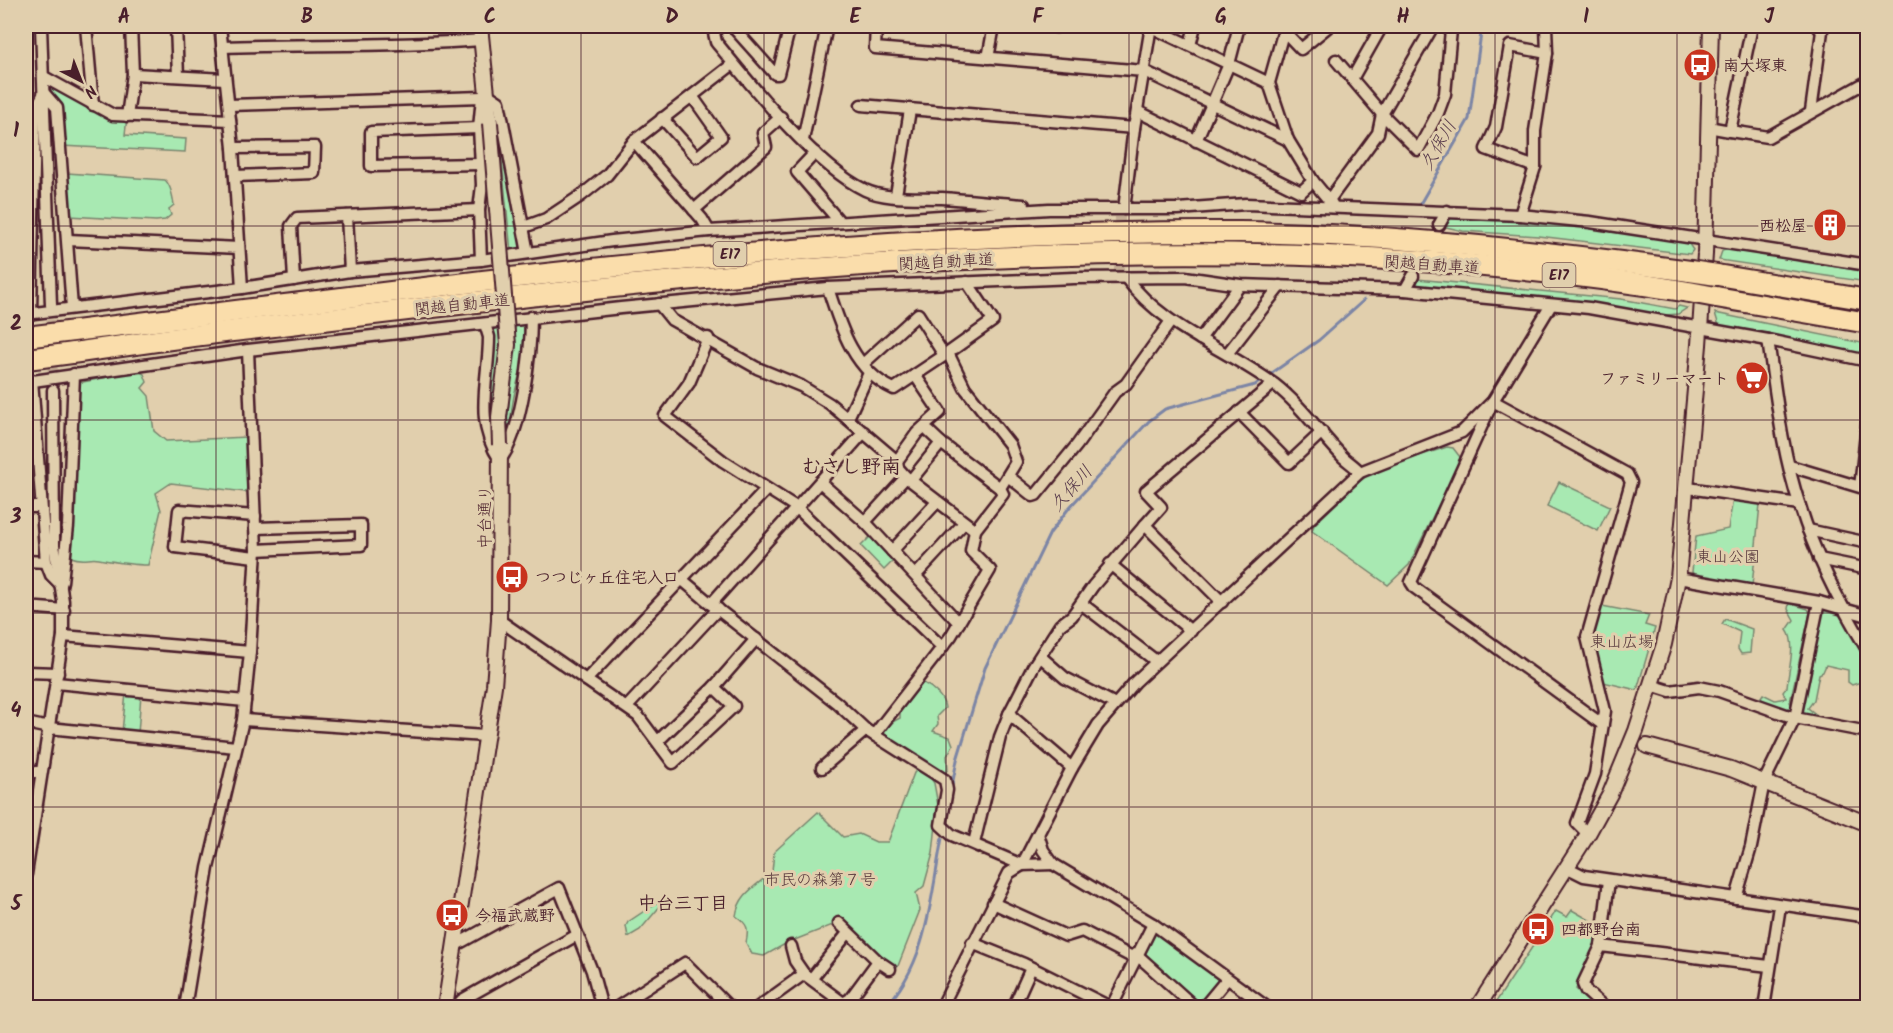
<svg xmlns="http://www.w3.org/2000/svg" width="1893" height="1033" font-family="Kalam,'Klee One',sans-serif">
<rect width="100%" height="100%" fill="#e1cfad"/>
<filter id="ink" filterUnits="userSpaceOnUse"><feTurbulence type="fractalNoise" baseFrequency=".0167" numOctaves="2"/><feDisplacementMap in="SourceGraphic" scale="12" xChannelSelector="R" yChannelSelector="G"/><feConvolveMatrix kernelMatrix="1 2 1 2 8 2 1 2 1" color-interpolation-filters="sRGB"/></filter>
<g filter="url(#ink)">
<g fill="#a8e9b2" stroke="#79846e" stroke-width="1.5">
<path d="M45,78L127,117L125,135L186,139L185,152L61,146L57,108L45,93Z"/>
<path d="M498,122L521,246L519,250L511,252Z"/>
<path d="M67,173L165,180C171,185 173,198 174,205L169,209L171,215L165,220L156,221L69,216L65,180Z"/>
<path d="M1463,215L1598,227L1687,241L1693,250L1690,254L1538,236L1463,231L1446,227L1451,217Z"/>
<path d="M1729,249L1867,272V282L1719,260L1722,251Z"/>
<path d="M1417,279L1621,299L1675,309L1679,306L1687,308L1678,314L1666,315L1417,288Z"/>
<path d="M1715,313L1867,344V356L1719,326Z"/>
<path d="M521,322C533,338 518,377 514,396C511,411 510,427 508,443L506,445C507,404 515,364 515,323Z"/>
<path d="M500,324C503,364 490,401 493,441L487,419L492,327Z"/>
<path d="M138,371L144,374L147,382L142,388L149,396L154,431L166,441L246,437L249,486L245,492L171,483L156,493L161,510L148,565C131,565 115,562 99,559C89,557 84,562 71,557L69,539L78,383Z"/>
<path d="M1447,447L1453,448L1460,457L1459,463L1409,565L1388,585L1312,531L1314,525L1359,482L1375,470Z"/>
<path d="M1559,482L1610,506L1598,531L1547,506Z"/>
<path d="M1733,499L1760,504L1752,586L1695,576L1692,572L1696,536L1728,529Z"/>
<path d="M872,535L895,559L884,570L861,546Z"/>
<path d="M1789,603L1808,609L1810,613L1790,702L1793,708L1786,711L1759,700L1763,694L1775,700L1786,698L1783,692L1787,687C1788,671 1797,643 1787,630L1794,620L1788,609Z"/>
<path d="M1602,606L1649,615L1645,625L1655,628L1637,690L1603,682L1593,637Z"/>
<path d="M1824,608L1838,611L1843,617L1867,664V680L1852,685L1848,682V670L1826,665L1823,672L1819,674L1814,700L1808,708L1818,716L1815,720L1803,717L1801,712L1819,613Z"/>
<path d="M1725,619L1752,629L1750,653L1741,654L1738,649L1740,632L1722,624Z"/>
<path d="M922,682C932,687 944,697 945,708L937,716L938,724L933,731L950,737L953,745L947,756L948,769L945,773L885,739L882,732L885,726L900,718V708Z"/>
<path d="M126,693L141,694L138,734L122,732Z"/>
<path d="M919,768L928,774L934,783L938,805L933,853L924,886L916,893L920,910L898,966L893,968L835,924L787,943L764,956L752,954L746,943C749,929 748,924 736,916C739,894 756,886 772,872L774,852L818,812L843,837L859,834L876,842H888L914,773Z"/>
<path d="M661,900L662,904L640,930L628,937L626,926L628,922Z"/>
<path d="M1572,910L1600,926L1596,945L1576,989L1597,1007L1492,1008L1556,911L1567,917Z"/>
<path d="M1158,932L1222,981L1201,1006L1142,956L1152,933Z"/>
</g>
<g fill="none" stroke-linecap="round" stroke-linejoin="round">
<g stroke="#7c85a5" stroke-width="3">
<path d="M1420,204L1469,119L1482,26"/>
<path d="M951,791L957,760L985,668L1050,533L1069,508L1149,421L1165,409L1255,385L1319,340L1364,300"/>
<path d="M884,1008C928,964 931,895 942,838"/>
</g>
<g stroke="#c3ac93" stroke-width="10" stroke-dasharray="10 5" stroke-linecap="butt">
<path d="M1119,272L1120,217"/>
<path d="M51,305L53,386"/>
</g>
<g stroke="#4a1f2b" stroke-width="15">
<g id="minor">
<path d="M41,26L51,305"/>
<path d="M86,26L93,105"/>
<path d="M131,26L133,74L225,79"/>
<path d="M176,26L178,76"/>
<path d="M220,26L233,148L242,288"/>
<path d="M719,26L714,33L716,42C750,84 816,167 865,190C886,200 918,197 942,198C969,200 997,203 1024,205"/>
<path d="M732,26L775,74H778L790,26"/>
<path d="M876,26L875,48L1144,71L1288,140"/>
<path d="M1285,26L1269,83L1288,140L1313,181L1332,204"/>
<path d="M1056,27V26"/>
<path d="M1151,27L1269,83"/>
<path d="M1284,31L1301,49L1329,26"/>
<path d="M1190,45L1195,26"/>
<path d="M222,47C309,44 395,47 481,40"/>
<path d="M988,58L994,26"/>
<path d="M1336,60L1382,114L1418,150L1438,113L1445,94L1451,30L1448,26"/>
<path d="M44,77L113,115L230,120"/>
<path d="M1352,79L1382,26"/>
<path d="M229,105L482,97"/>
<path d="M861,105L1134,128"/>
<path d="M1137,111L1301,192L1313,181"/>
<path d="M1811,111L1822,31L1817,26"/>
<path d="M127,116L133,74"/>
<path d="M662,118L697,157L721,137L692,96"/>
<path d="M1708,127L1730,131L1752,26"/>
<path d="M479,128L371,132V166L481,164"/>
<path d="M1730,131L1768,137L1868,81"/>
<path d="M803,140L827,26"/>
<path d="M634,141L702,219L709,231"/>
<path d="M1196,141L1229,64L1239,26"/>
<path d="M233,148L315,147L314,173L235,176"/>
<path d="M815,153L797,172L839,221"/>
<path d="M1535,167L1486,149L1496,127L1510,46L1547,53"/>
<path d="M896,195L910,110"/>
<path d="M1329,200L1378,133L1382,114L1433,26"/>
<path d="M1124,209L1134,128L1151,26"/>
<path d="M694,210L766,147L763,133L781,117"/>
<path d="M1520,215L1535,167V131L1547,53L1546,26"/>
<path d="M347,216L350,271"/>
<path d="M1439,225L1447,211"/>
<path d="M524,227L546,219L582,195L607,175L634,141L733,64"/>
<path d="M68,240L239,248"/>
<path d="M481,260L479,210L482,185L479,128L482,97L487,94L499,102L528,253"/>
<path d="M1126,278C1163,328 1225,348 1274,384C1301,405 1319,432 1343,457C1348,462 1355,466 1360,472"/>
<path d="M294,280L291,226L297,218L479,210"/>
<path d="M1405,290L1413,276"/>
<path d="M659,304L672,320L757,368L801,386L830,404L897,461L898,468L906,477L975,530L1003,494L1000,488L1016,462L1010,445L965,388L948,353L894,389C854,372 840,326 828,288"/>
<path d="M26,314L242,288L350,271L481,260L612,241L709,231L1049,209H1178L1246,204L1520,215L1590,222L1868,265"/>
<path d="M31,314L35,119L37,106L44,93L57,108L72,308"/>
<path d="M485,324L489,337C489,381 473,420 500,460C522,433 531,352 531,317"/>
<path d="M708,338L689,383L665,416L723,461L796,507L942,647"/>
<path d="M1200,339L1240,285"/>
<path d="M1768,340C1776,395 1782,453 1800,506C1816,558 1840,605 1868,651"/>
<path d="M948,353L993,321L967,282"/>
<path d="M1227,354L1280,286"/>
<path d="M864,363L918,314L944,355"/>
<path d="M32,380L46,562L51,575L61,585"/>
<path d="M26,382L248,350L621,308L828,288L1074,278L1185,277L1240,285L1405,290L1589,308L1768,340L1868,361"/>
<path d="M1239,412L1289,463L1322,432"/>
<path d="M848,418L869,373"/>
<path d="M924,427L941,443"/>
<path d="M897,461L917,433L940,412L915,375"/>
<path d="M1790,466L1860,487L1868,416"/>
<path d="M1008,476L1033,496L1036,495L1077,445L1115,392L1126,384L1171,321"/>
<path d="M906,477L865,522L959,623"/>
<path d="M911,480L941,443L1000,488"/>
<path d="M820,482L865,522"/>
<path d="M1688,488L1799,504"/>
<path d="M26,507H41"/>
<path d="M255,516L179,510L175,547L255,557"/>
<path d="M1145,525L1161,507L1146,491L1273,384"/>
<path d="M255,528L361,525V545L256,550"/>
<path d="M1808,530L1868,543"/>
<path d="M892,551L937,502"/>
<path d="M1819,559L1868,569"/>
<path d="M26,561L46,562"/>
<path d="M1110,564L1191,631"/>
<path d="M916,575L964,523"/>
<path d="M680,578L711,604L864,432"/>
<path d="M1678,578L1819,602L1868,616"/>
<path d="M62,582L68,526L74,374"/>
<path d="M711,604L837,703L866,730"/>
<path d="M1082,604L1156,661"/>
<path d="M26,607L64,610"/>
<path d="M499,620L586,680L766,490"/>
<path d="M63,636L250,652"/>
<path d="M1041,657L1065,678L1115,704"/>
<path d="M26,672L58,673"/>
<path d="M586,680L638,716L673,763L734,706L714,687L658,741"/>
<path d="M56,683L245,701"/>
<path d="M1651,685L1670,691L1699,687L1719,691L1795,718L1868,732"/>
<path d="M714,687L756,639"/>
<path d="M627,707L718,609"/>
<path d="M1009,714L1072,768"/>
<path d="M243,720L485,736"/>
<path d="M26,723L49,728L236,747"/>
<path d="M874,735L951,636L990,570L971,551L975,530"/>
<path d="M822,768L866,730L945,780L947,790L941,825L952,835L1022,865L1053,864"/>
<path d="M26,772H41"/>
<path d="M1038,834L1043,850L1053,864L1153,924L1268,1008"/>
<path d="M1588,834L1577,823L1595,774L1605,711L1587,637L1631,482L1627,474L1493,401L1411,582L1415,588L1603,725"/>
<path d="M974,843L1000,737L1009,714L1033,667L1060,625L1072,616L1093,586L1145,525L1222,602"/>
<path d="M1566,867L1584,876L1868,917"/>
<path d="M26,874L63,636V601L54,545L53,390"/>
<path d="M1736,898L1751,847L1764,782L1795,718L1819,602"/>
<path d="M993,903L1066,936L1082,931L1134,958"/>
<path d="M839,923L878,961"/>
<path d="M972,943L1024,964L1112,1008"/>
<path d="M454,946L559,888L592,971L602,1008"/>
<path d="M791,946L795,961L804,974"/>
<path d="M1601,946L1609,880"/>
<path d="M1136,954L1196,1008"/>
<path d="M812,978L848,933"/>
<path d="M185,1008L208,868L243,720L250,652L256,550L248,350"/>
<path d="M455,1008L462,1000L577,935"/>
<path d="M616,1008L685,963L730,1008"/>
<path d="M757,1008L804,974L850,1008"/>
<path d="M834,1008L850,999L878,961L890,969"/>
<path d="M941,1008L1009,873L1022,865L1072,768L1098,725L1135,682L1360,472L1462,432L1493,401L1551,305"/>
<path d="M1013,1008L1031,968"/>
<path d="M1111,1008L1153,924"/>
<path d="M1203,1008L1227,979"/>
<path d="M1605,1008L1586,991L1583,984L1601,946L1769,966"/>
<path d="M1764,1008L1780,906"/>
</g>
</g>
<g stroke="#4a1f2b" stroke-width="18">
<g id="tertiary">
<path d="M480,26L490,123"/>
<path d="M1647,746L1731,769L1868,824"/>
<path d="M445,1008L494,686L499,620L500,445"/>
<path d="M1477,1008L1588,834L1610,794L1636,731L1664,644L1678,578L1699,345L1705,254L1711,26"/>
</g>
</g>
<g stroke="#4a1f2b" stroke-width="24">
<g id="motorway">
<path d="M1717,275L1868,300"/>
<path d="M1716,297L1868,323"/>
<path d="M26,337C429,288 831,229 1239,232C1390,234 1541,251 1690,271"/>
<path d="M26,359C92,351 158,340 225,332C709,273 1203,211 1689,292"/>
</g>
</g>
<use href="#minor" stroke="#e1cfad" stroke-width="10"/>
<use href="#tertiary" stroke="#e1cfad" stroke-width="14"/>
<use href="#motorway" stroke="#faddab" stroke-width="20"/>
<g stroke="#4a1f2b" stroke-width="18" stroke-linecap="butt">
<path id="tertiary-bridge" d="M490,123L508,345L499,417L500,445"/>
</g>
<g stroke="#4a1f2b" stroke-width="24" stroke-linecap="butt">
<g id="motorway-bridge">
<path d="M1690,271L1717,275"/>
<path d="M1689,292L1716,297"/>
</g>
</g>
<use href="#tertiary-bridge" stroke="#e1cfad" stroke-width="14"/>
<use href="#motorway-bridge" stroke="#faddab" stroke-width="20"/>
</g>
</g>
<path fill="none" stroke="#4a1f2b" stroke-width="1.5" stroke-opacity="0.55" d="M216,26V1008M398,26V1008M581,26V1008M764,26V1008M946,26V1008M1129,26V1008M1312,26V1008M1495,26V1008M1677,26V1008M26,226H1868M26,420H1868M26,613H1868M26,807H1868"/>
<defs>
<g id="bus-disc" transform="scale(1.725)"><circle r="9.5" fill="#c8321e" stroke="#e1cfad"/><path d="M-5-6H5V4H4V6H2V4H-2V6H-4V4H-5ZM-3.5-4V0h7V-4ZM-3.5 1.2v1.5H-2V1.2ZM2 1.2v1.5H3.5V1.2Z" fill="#fff"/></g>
<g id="building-disc" transform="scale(1.725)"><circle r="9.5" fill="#c8321e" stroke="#e1cfad"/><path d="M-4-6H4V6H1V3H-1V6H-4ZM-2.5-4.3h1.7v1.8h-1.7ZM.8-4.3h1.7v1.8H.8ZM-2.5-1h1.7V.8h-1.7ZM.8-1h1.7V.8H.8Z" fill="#fff"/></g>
<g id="supermarket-disc" transform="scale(1.725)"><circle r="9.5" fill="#c8321e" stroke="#e1cfad"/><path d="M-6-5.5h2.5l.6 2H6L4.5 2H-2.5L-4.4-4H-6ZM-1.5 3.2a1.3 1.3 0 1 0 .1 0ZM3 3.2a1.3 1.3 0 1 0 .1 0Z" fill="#fff"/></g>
</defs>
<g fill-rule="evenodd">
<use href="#bus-disc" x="1700" y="65"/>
<use href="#building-disc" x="1830" y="225"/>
<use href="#supermarket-disc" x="1752" y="378"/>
<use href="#bus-disc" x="512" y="577"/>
<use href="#bus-disc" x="452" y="915"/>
<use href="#bus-disc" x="1538" y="929"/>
</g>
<g text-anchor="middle" stroke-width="6" stroke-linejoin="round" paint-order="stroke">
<g fill="#e1cfad" stroke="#775452" stroke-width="1.5">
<rect x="713.5" y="242" width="33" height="24" rx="4.5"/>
<rect x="1542.5" y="263" width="33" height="24" rx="4.5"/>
</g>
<g font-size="15" font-weight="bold" fill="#4a1f2b">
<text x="730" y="259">E17</text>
<text x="1559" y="280">E17</text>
</g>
<g font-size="16" font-weight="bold" fill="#4a1f2b" stroke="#e1cfad" text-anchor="start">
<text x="1723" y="71">南大塚東</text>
<text x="1807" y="231" text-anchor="end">西松屋</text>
<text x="1729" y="384" text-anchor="end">ファミリーマート</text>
<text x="535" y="583">つつじヶ丘住宅入口</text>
<text x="475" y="921">今福武蔵野</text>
<text x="1561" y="935">四都野台南</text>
</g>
<g font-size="16" fill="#4a1f2b" stroke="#e1cfad">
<text transform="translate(946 261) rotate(-3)" y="6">関越自動車道</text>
<text transform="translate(1432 264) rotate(4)" y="6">関越自動車道</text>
<text transform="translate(462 304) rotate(-6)" y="6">関越自動車道</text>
<text transform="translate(484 517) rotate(-90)" y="6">中台通り</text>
</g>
<g font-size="16" fill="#533338" stroke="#e1cfad">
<text x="1728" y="562">東山公園</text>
<text x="1622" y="647">東山広場</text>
<text x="820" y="885">市民の森第７号</text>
</g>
<g font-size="18" font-style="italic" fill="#56384a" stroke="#e1cfad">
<text transform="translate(1438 145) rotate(-60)" y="6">久保川</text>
<text transform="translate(1071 488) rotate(-49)" y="6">久保川</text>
</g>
<g font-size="18" font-weight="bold" fill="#4a1f2b" stroke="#e1cfad">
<text x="683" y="909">中台三丁目</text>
</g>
<g font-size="20" font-weight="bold" fill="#4a1f2b" stroke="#e1cfad">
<text x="851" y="473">むさし野南</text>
</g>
</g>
<rect width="1893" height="1033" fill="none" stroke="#e1cfad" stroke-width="66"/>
<g transform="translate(81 81) rotate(138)" stroke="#e1cfad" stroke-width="4.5" paint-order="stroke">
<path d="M0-4.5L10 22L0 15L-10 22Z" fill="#4a1f2b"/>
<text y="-9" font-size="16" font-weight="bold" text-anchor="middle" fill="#4a1f2b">N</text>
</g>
<rect x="33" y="33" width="1827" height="967" fill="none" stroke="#4a1f2b" stroke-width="2"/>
<g font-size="20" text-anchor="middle" font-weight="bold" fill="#4a1f2b">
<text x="124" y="23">A</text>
<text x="307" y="23">B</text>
<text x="490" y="23">C</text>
<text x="672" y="23">D</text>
<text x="855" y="23">E</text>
<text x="1038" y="23">F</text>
<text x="1221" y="23">G</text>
<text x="1403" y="23">H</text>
<text x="1586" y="23">I</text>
<text x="1769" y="23">J</text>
<text x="16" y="137">1</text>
<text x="16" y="330">2</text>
<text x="16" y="523">3</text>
<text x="16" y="717">4</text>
<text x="16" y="910">5</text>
</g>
</svg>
